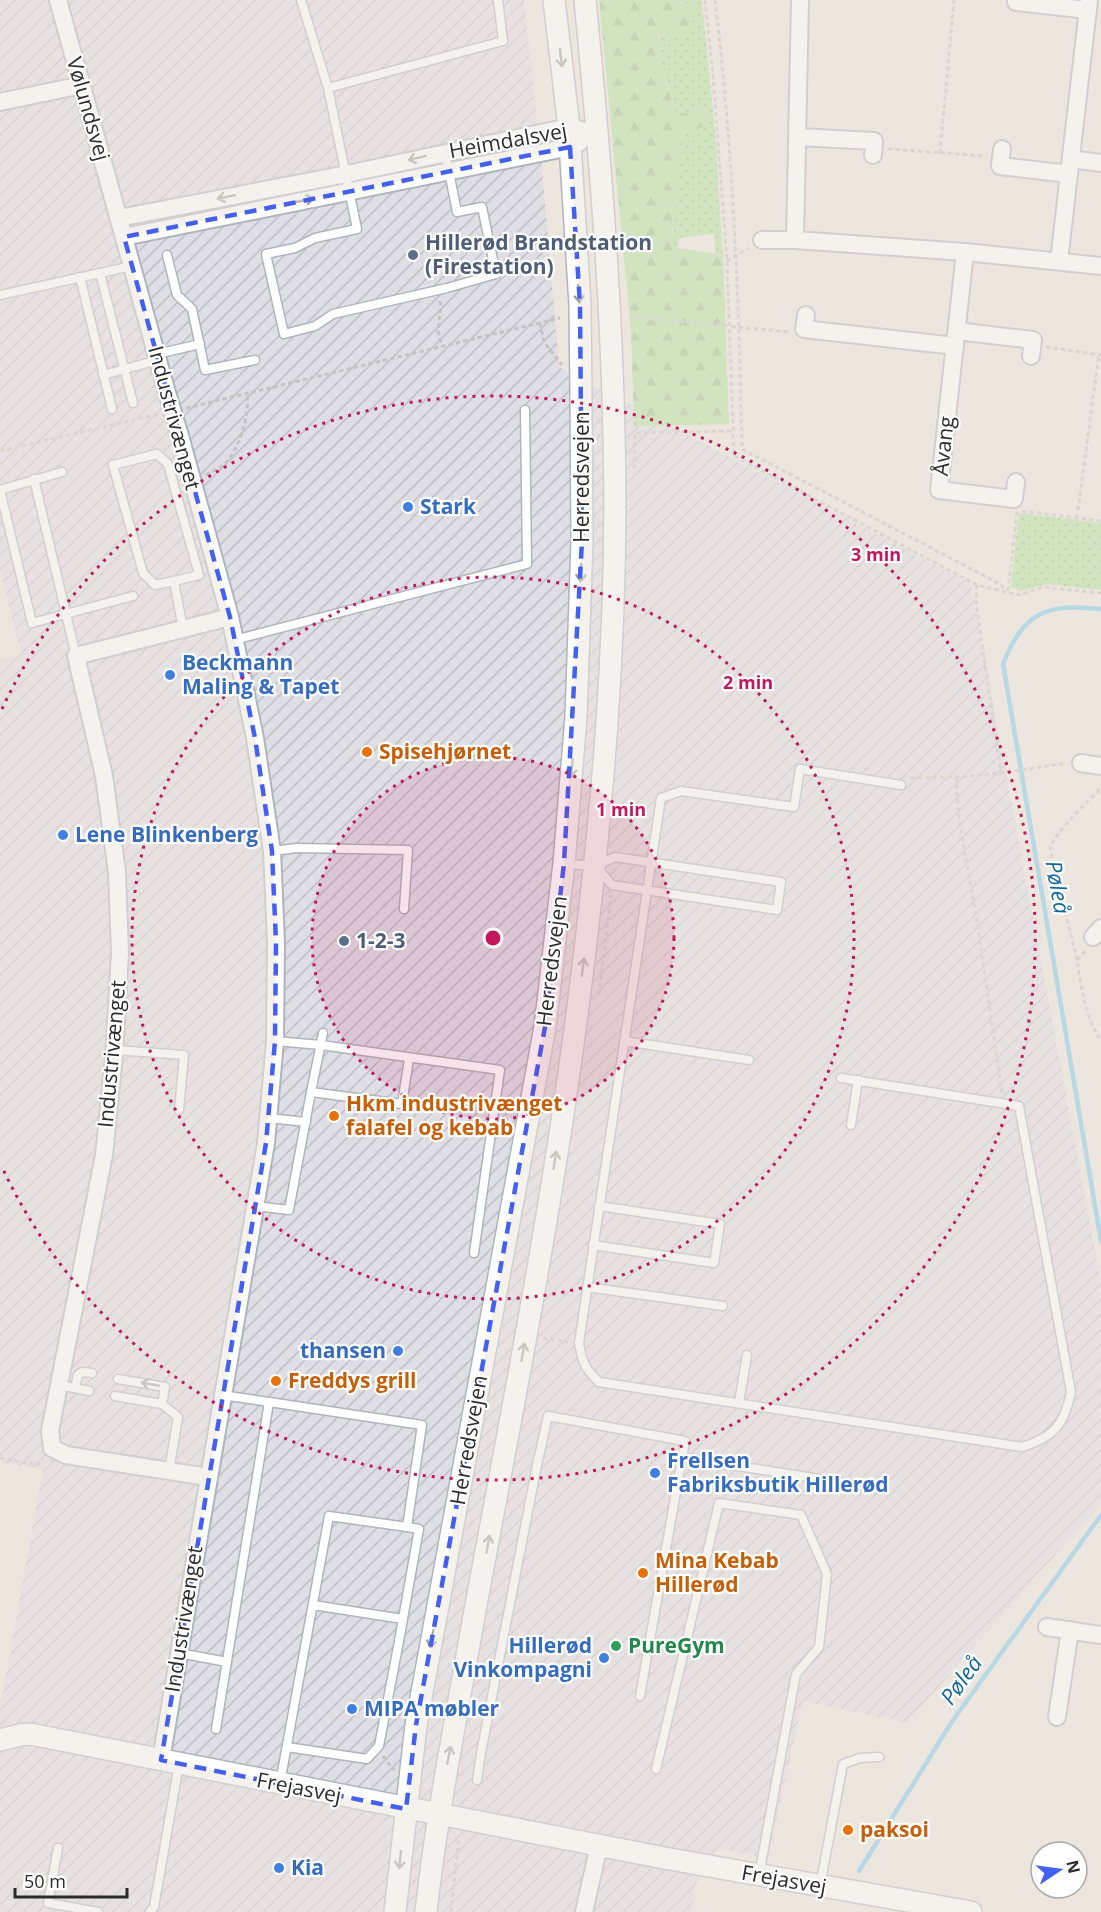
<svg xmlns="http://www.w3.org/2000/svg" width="1101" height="1912" font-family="'Open Sans',sans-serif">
<defs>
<pattern id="industrial-furrows" width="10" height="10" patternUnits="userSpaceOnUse" patternTransform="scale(1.5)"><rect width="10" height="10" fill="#e0dee5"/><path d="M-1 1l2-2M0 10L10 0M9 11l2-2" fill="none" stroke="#c0bfc5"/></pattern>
<pattern id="grass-dots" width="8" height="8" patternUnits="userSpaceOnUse" patternTransform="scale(1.5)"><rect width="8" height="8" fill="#b2e19c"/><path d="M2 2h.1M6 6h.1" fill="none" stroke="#99c187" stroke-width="1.8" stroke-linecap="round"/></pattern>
<pattern id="forest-firs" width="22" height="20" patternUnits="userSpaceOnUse" patternTransform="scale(1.5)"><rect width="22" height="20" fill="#b2e19c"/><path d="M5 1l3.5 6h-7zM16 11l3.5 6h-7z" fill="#99c187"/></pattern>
</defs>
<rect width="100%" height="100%" fill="#ece6de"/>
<path fill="url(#industrial-furrows)" d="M0,0H524L542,168L559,367L971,584L1101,1284V1503L907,1723L803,1701L768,1859L718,1848L695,1886L691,1912H0V1709L43,1470L0,1462V660L21,654L0,570Z"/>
<g fill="url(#grass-dots)">
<path d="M670,0H702L715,132L723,255L716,254L714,234L679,238L678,248L671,247L682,139L680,132H692L702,128L707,106L688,113L675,114L658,51L659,28L693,5Z"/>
<path d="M1019,513L1101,523V590L1047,584L1020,591L1011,587Z"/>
</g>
<path fill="url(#forest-firs)" d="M599,0H670L693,5C695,18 691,36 673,34C668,33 663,30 658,29V51L675,114L688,113L708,105L710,124L692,132H680L682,139L671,247L723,255L729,424L634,426L631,331Z"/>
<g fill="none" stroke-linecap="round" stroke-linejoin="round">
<g stroke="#75c8ea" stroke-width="4.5">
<path d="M1101,609C1046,603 1024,612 1003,664L1101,1241"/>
<path d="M859,1871L953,1720L1101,1515"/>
</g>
<g stroke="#b1b3be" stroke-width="11">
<g id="service">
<path d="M301,0L328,88L357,229L315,238L295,248L266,254L284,334L315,326L333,314L447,288L496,274L482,207L457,212L445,152"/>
<path d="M328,88L503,41L498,0"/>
<path d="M167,255L177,295L192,309L205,370L255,360"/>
<path d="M100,273L133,403"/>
<path d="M80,277L112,409"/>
<path d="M0,295L132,266"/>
<path d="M157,354L200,344"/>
<path d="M103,375L158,360"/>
<path d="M62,472L0,490L32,623L133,596"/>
<path d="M34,479L76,656"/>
<path d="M174,581L199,575L168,464L157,454L113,465L143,573L155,585L174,581L183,629"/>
<path d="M234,640L527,564L525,410"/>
<path d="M272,851L297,848L408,850L404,909"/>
<path d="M615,857L781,882L777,910L612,885L595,866Z"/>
<path d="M565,864L594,866"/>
<path d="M323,1033L311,1092L402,1104L409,1059"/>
<path d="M275,1041L321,1045L500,1070L474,1253"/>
<path d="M624,1041L749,1060"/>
<path d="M115,1050L184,1055L179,1110"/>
<path d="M841,1078L1019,1106L1071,1392C1064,1425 1054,1437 1022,1447L599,1382C585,1369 582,1362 579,1343L661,798L681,791L794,807L800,769L901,785"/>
<path d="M269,1118L306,1122"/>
<path d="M851,1125L858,1080"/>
<path d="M255,1206L289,1210L311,1092"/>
<path d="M593,1245L714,1263L720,1224L599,1206"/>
<path d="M587,1287L723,1306"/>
<path d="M118,1379L165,1387L162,1404"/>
<path d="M59,1385L89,1391"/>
<path d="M75,1388L78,1375L82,1372L92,1373"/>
<path d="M222,1395L269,1402"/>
<path d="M115,1396L162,1404L178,1417L169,1471"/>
<path d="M739,1403L747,1355"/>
<path d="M682,1457L882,1489"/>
<path d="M313,1605L403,1619"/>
<path d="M179,1653L227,1662"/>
<path d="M216,1729L269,1402L422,1425L407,1527L329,1516L280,1783"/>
<path d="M287,1747L367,1759L379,1746L399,1641L419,1529L407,1527"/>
<path d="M656,1769L719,1503L801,1515L827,1574L819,1647L796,1674L759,1875"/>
<path d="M477,1780L481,1753L537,1465L548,1416L685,1441L640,1696"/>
<path d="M58,1848L48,1903L98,1912"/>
<path d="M820,1886L843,1764L860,1758L879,1757"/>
<path d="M150,1912L154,1907L179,1764"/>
</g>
</g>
<g stroke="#b1b3be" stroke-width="20">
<g id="minor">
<path d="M58,0L166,389"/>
<path d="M1016,0V2L1088,10"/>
<path d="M0,102L82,85"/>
<path d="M798,137L874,141L873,155"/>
<path d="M1002,149L1000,166L1069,174"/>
<path d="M1071,159L1101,163"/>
<path d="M119,218L347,174L569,127L597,134"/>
<path d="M124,237L570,147L580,142"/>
<path d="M762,240H795L965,252L1101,266"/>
<path d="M795,240L800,0"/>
<path d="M965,252L939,490L1014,499L1016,482"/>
<path d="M1059,261L1089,0"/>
<path d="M806,315L804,329L955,346"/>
<path d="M957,331L1033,340L1031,356"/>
<path d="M1081,763L1101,766"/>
<path d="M1093,937L1101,928"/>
<path d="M208,1477L66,1455L52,1448L50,1431L104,1155L114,1056L120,953L117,872L104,776L76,656L230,617"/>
<path d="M1047,1627L1101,1635"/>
<path d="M1057,1717L1070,1630"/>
<path d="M161,1760L266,1143L275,1041L276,942L272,851L255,738L230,617L180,436"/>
<path d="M584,1912L599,1845"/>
</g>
</g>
<g stroke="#b1b3be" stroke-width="24">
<g id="tertiary">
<path d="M0,1740L20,1735L30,1734L664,1858L971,1912"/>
<path d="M395,1912L416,1725L545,1027L564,863L576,717L582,541L581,396L580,305L569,127L554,0"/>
<path d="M426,1912C437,1812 457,1714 474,1616C511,1416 551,1216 577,1014C602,823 619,628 614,435C611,289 599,145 585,0"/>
</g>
</g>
<g stroke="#c4c4c4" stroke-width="3" stroke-dasharray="4.5 3" stroke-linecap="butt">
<path d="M705,0L713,76L727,261L734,456L977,585L1019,595L1044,587L1101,593"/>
<path d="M715,0C733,149 739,299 742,449L1000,584L1006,590"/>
<path d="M888,149L986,156"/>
<path d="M940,153L954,0"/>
<path d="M727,261L749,248"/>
<path d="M440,301L441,306L438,331L442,346"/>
<path d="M634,317L790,332"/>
<path d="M540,323L544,342L562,365"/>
<path d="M1046,347L1101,355"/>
<path d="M186,408L560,318"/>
<path d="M0,451L159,414"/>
<path d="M634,469L635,433L732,431"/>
<path d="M206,475C211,472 218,469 223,465C239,452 250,414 247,394"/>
<path d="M1022,511L1101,521"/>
<path d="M1077,518L1099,354"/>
<path d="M977,585L976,602L1001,773"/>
<path d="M1008,591L1017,512"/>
<path d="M956,777L959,819L977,922L1002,1093"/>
<path d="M910,778L956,777L1001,773L1067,763"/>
<path d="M1085,951L1077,960C1081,988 1085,1012 1098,1037L1101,1039"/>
<path d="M1077,960L1050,848C1054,834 1089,800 1101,788"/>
<path d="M599,995L611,895"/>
<path d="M543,1338L568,1342"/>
<path d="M0,1458L38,1465L43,1459"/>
<path d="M383,1756L394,1770"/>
<path d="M451,1912L459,1836"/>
</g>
<use href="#service" stroke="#fff" stroke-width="8"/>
<use href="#minor" stroke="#fff" stroke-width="16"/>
<use href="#tertiary" stroke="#fff" stroke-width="21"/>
<g stroke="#b1b3be" stroke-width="20" stroke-linecap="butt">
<path id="minor-bridge" d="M166,389L180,436"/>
</g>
<use href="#minor-bridge" stroke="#fff" stroke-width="16"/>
</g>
<defs><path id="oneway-shaft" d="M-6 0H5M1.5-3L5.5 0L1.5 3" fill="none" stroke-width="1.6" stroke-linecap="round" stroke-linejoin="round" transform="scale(1.5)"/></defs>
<g stroke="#a0a0a0">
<use href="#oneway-shaft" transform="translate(561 58) rotate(83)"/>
<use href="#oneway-shaft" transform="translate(417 158) rotate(167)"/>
<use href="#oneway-shaft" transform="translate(226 197) rotate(169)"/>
<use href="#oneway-shaft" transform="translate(305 200) rotate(-11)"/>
<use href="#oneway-shaft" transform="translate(579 294) rotate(86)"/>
<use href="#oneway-shaft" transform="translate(581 573) rotate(92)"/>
<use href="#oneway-shaft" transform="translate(572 768) rotate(95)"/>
<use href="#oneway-shaft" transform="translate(583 967) rotate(-83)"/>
<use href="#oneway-shaft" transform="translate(555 1160) rotate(-81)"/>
<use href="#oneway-shaft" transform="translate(523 1352) rotate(-80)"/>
<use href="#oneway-shaft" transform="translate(150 1384) rotate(-170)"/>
<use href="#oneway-shaft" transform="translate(488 1544) rotate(-80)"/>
<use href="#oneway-shaft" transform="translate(432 1639) rotate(100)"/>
<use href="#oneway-shaft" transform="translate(449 1755) rotate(-79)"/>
<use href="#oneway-shaft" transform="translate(400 1860) rotate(96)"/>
</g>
<path d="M0 0H1101V1912H0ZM570,147L580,305L582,541L564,863L545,1027L416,1725L406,1809L161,1760L266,1143L275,1041L276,942L272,851L255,738L230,617L124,237Z" fill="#ece6de" fill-opacity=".55" fill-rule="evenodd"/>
<path fill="none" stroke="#4460f3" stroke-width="4.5" stroke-dasharray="12 8" stroke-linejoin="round" d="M570,147L580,305L582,541L564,863L545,1027L416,1725L406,1809L161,1760L266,1143L275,1041L276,942L272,851L255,738L230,617L124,237Z"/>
<circle cx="493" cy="938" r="181" fill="#c2185b" fill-opacity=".12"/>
<g fill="none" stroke="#c2185b" stroke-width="3" stroke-dasharray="3 6">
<circle cx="493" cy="938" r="181"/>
<circle cx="493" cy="938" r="361"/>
<path d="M2 709A542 542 0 1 1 2 1167"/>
</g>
<g fill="#5c6f8a" stroke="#fff" stroke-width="2">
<circle cx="413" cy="255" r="6"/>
<circle cx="344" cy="941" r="6"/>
</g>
<g fill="#3f7fe0" stroke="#fff" stroke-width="2">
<circle cx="408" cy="507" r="6"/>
<circle cx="170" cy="675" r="6"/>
<circle cx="63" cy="835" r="6"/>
<circle cx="398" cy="1351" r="6"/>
<circle cx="655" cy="1473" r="6"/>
<circle cx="604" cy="1658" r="6"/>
<circle cx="352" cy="1709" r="6"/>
<circle cx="279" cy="1868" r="6"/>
</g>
<g fill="#e8710a" stroke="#fff" stroke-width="2">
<circle cx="367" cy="752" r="6"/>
<circle cx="334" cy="1116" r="6"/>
<circle cx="276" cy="1381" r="6"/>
<circle cx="643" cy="1573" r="6"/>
<circle cx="848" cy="1830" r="6"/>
</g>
<circle fill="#2e9e5b" stroke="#fff" stroke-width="2" cx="616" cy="1646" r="6"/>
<g text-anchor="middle" stroke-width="4.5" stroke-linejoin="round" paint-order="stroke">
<g font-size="21" fill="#2b2b2b" stroke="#fff">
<text transform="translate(88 109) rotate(74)" y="7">Vølundsvej</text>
<text transform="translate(508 141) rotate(-10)" y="7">Heimdalsvej</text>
<text transform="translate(174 418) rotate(75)" y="7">Industrivænget</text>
<text transform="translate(944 446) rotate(-84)" y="7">Åvang</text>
<text transform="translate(582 477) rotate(-90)" y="7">Herredsvejen</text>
<text transform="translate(552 961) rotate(-83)" y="7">Herredsvejen</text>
<text transform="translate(112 1054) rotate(-85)" y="7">Industrivænget</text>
<text transform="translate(469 1440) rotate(-80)" y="7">Herredsvejen</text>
<text transform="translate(184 1619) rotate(-81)" y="7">Industrivænget</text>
<text transform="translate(299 1788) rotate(11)" y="7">Frejasvej</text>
<text transform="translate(784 1880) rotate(10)" y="7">Frejasvej</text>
</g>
<g font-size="21" font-weight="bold" fill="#4e5e75" stroke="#fff" text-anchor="start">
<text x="425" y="250">Hillerød Brandstation<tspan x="425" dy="24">(Firestation)</tspan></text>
<text x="356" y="948">1-2-3</text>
</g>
<g font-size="21" font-weight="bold" fill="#366cbe" stroke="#fff" text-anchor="start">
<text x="420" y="514">Stark</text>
<text x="182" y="670">Beckmann<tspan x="182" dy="24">Maling &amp; Tapet</tspan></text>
<text x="75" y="842">Lene Blinkenberg</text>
<text x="386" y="1358" text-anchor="end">thansen</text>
<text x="667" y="1468">Frellsen<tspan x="667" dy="24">Fabriksbutik Hillerød</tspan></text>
<text x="592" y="1653" text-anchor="end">Hillerød<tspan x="592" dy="24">Vinkompagni</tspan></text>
<text x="364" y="1716">MIPA møbler</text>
<text x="291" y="1875">Kia</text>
</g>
<g font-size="21" font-weight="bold" fill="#c56008" stroke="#fff" text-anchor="start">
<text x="379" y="759">Spisehjørnet</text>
<text x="346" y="1111">Hkm industrivænget<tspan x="346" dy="24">falafel og kebab</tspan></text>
<text x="288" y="1388">Freddys grill</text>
<text x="655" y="1568">Mina Kebab<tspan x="655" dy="24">Hillerød</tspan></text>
<text x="860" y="1837">paksoi</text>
</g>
<g font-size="21" font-weight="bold" fill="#27864d" stroke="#fff" text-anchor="start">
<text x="628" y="1653">PureGym</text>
</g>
<g font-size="22" font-style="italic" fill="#126697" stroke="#fff">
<text transform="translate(1058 887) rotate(80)" y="8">Pøleå</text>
<text transform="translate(961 1680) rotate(-54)" y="8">Pøleå</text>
</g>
</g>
<circle cx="493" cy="938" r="9" fill="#c2185b" stroke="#fff" stroke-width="3"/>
<g font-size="18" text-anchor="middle" font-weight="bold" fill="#c2185b" stroke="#fff" stroke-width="4.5" stroke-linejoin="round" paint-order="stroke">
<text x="876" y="561">3 min</text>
<text x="748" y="689">2 min</text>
<text x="621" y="816">1 min</text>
</g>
<g transform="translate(1059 1870) rotate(77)"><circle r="28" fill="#ffffff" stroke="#aaaaaa" stroke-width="1.5"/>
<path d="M0-4.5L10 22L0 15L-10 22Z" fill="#4460f3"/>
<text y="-9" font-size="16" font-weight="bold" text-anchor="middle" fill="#2b2b2b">N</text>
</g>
<path d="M15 1888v9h112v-9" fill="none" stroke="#2b2b2b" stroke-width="3"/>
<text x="24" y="1888" font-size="18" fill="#2b2b2b" stroke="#ffffff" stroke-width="4.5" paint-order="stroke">50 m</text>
</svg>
